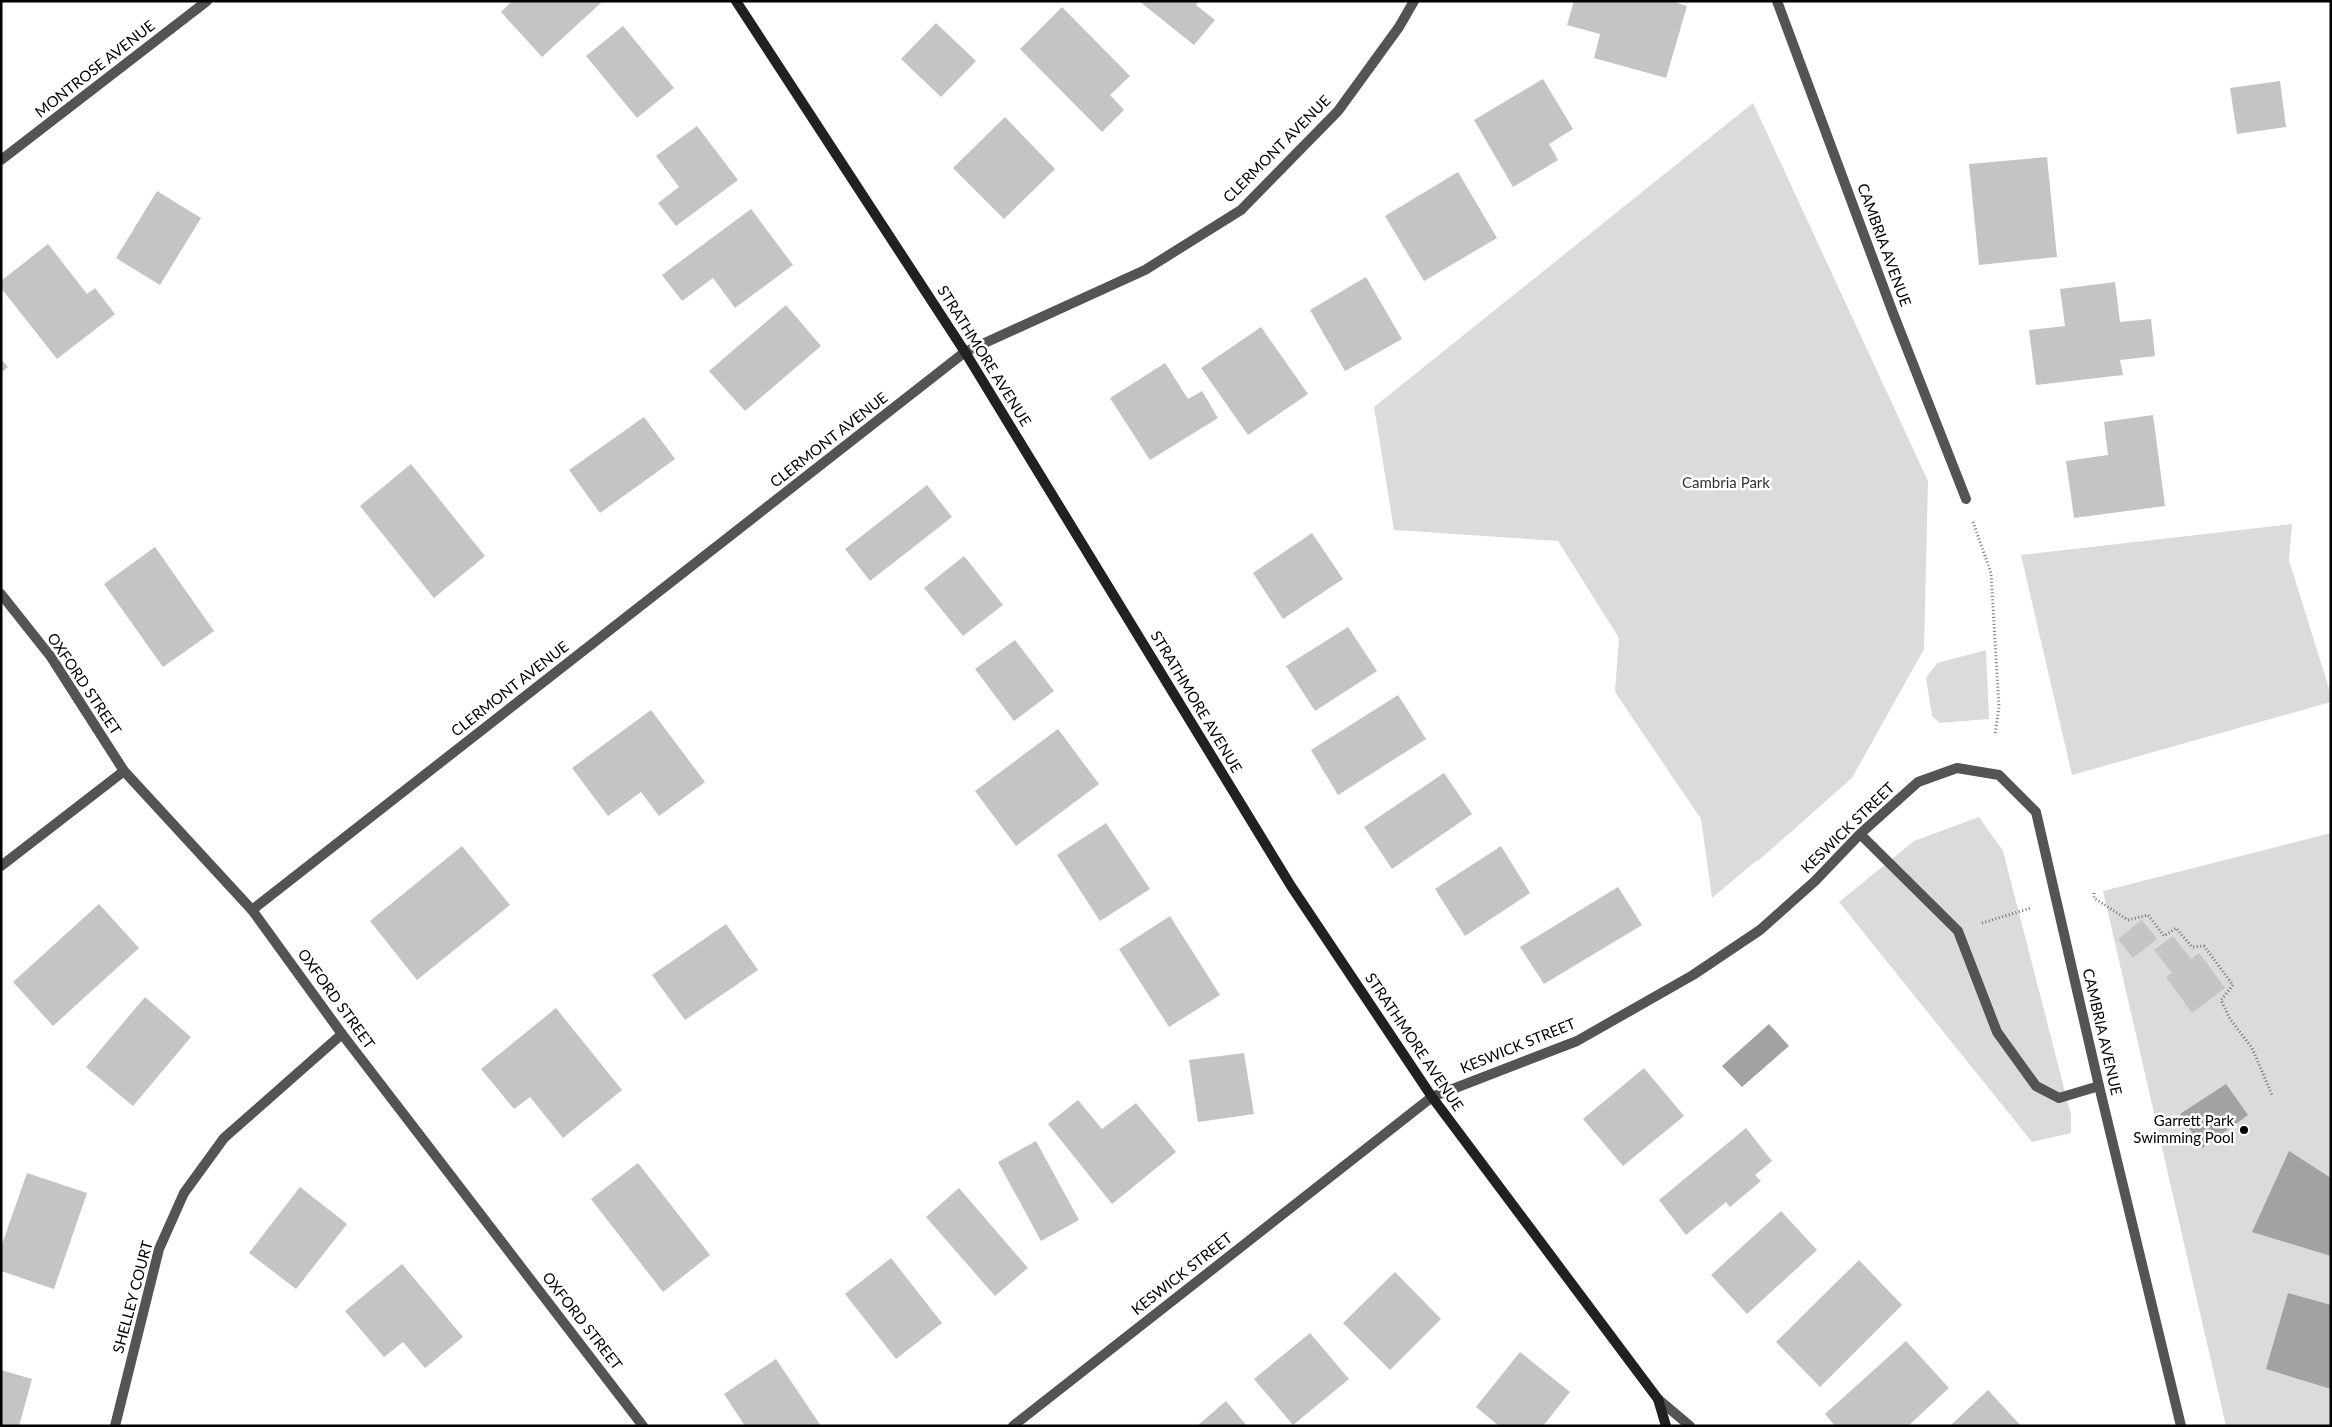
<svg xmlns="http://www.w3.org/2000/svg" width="2332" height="1427" font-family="Lato,sans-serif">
<rect width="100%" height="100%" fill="#fff"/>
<g fill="#dbdbdb">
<path d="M1753,103L1928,481L1924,649L1852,778L1758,861L1757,860L1712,898L1701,819L1615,692L1619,638L1558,541L1394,530L1374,407Z"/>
<path d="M2292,524L2289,560L2331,695V702L2072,775L2021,555Z"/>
<path d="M1986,650L1989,719L1940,723L1932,716L1926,678L1937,663Z"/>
<path d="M1979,817L2003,851L2071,1115V1133L2032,1142L1839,902L1914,841Z"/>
<path d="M2331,833V1426H2226L2103,891Z"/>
</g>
<g fill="#a2a2a2">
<path d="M1769,1024L1789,1046L1742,1087L1722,1066Z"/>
<path d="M2226,1084L2248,1115L2202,1148L2180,1114Z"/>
<path d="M2289,1151L2331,1178V1256L2252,1232Z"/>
<path d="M2288,1293L2331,1305V1389L2266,1369Z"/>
</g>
<g fill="#c4c4c4">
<path d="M512,1H603L542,57L501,12Z"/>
<path d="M1139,1H1199L1196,5L1215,20L1194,45Z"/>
<path d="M1574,1H1671L1687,6L1666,78L1594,58L1600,34L1567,25Z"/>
<path d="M1062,7L1130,76L1110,95L1124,110L1102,132L1020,49Z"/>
<path d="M936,23L976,61L941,97L901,59Z"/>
<path d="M623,26L674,88L637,118L586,56Z"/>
<path d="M1543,79L1573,129L1549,144L1558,160L1513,187L1474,120Z"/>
<path d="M2280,81L2286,127L2237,134L2230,88Z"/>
<path d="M1005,117L1055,169L1004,219L953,168Z"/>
<path d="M697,126L738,180L676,226L658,203L679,187L656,156Z"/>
<path d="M2047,157L2057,257L1979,265L1969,164Z"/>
<path d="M1458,172L1497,238L1424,281L1385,216Z"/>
<path d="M157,191L201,218L160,285L116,258Z"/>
<path d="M751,209L793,265L735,308L713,278L682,301L662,275Z"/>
<path d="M48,244L87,294L95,288L115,314L57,359L1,288V281Z"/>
<path d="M1366,277L1402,339L1345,371L1310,310Z"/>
<path d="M2115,282L2120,322L2151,319L2155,356L2120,360L2123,375L2036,385L2029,330L2065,326L2060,289Z"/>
<path d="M786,305L821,346L745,411L709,371Z"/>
<path d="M1261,327L1308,394L1248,435L1201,368Z"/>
<path d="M1,359L8,367L1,373Z"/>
<path d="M1165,363L1188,399L1202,391L1218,418L1150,460L1110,398Z"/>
<path d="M2153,415L2165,506L2074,518L2066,461L2108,455L2104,422Z"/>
<path d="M644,417L675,459L600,513L569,470Z"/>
<path d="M411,464L485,556L434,598L360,506Z"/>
<path d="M927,485L952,517L870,581L845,549Z"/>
<path d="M1312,533L1343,579L1283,619L1253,573Z"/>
<path d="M155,547L214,631L163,667L104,584Z"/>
<path d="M964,556L1003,605L963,636L924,588Z"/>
<path d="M1348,627L1377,671L1315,711L1286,666Z"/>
<path d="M1015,640L1054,691L1014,721L975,669Z"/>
<path d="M1398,695L1426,739L1338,795L1311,750Z"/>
<path d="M651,710L705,782L659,816L641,792L608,816L572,768Z"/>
<path d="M1058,729L1099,784L1016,846L975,791Z"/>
<path d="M1444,773L1472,814L1392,869L1364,827Z"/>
<path d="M1106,823L1150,889L1100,921L1057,855Z"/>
<path d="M462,846L510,905L417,980L370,921Z"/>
<path d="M1501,846L1530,893L1465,936L1435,889Z"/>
<path d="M1618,887L1642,925L1544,984L1520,947Z"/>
<path d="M99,904L139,948L53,1026L13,982Z"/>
<path d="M1170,916L1220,995L1169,1027L1119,949Z"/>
<path d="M2142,920L2157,939L2133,958L2118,939Z"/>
<path d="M726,924L758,970L685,1020L652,975Z"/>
<path d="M2173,936L2191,959L2199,953L2225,988L2192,1013L2166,977L2172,973L2154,950Z"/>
<path d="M145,997L191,1037L133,1106L86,1067Z"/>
<path d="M556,1008L622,1090L563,1138L530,1097L514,1109L481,1069Z"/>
<path d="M1244,1053L1254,1114L1198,1122L1189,1060Z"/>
<path d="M1644,1068L1684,1116L1623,1166L1583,1119Z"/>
<path d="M1078,1100L1102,1129L1136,1103L1176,1152L1112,1204L1048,1124Z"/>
<path d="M1746,1128L1772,1161L1755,1175L1761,1181L1730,1207L1726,1202L1686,1235L1659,1200Z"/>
<path d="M1036,1141L1079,1220L1041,1241L998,1162Z"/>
<path d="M638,1163L710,1255L663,1292L591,1199Z"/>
<path d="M27,1173L87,1193L54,1289L1,1271V1247Z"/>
<path d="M300,1187L347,1224L296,1289L249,1253Z"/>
<path d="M959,1188L1028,1268L995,1296L926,1217Z"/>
<path d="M1781,1211L1817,1250L1747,1314L1711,1275Z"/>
<path d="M891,1258L942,1323L896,1359L845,1294Z"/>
<path d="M1859,1260L1902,1305L1820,1387L1776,1342Z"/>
<path d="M402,1264L463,1337L425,1368L403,1342L384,1357L345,1311Z"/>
<path d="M1395,1272L1441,1319L1390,1370L1343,1323Z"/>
<path d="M1310,1333L1349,1379L1293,1425L1254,1379Z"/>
<path d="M1906,1341L1949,1388L1908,1426H1835L1825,1414Z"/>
<path d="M1520,1352L1570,1392L1543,1426H1499L1476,1407Z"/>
<path d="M776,1359L821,1426H745L724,1394Z"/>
<path d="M1,1370L32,1379L19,1426H1Z"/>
<path d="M1988,1390L2021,1426H1950Z"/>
<path d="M1226,1401L1247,1426H1197Z"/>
</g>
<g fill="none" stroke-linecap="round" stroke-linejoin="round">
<g stroke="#767676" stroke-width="3" stroke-dasharray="1 2.5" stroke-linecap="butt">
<path d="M1973,522L1991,573L1999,707L1995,735"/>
<path d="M2094,893V898L2128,920L2148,915L2164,936L2176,928L2192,947L2204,946L2233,985L2221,1000L2230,1019L2252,1048L2272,1095"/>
<path d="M1982,923L2031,908"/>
</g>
<g stroke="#545454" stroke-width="10">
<path d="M1777,1L1893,313L1966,499"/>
<path d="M1860,834L1958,931L1997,1032L2036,1086L2059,1098L2099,1086"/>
</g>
<g stroke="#545454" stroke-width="10">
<path d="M1,160L207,1"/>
<path d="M1,594L51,657L124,771L252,910L342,1034L643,1426"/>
<path d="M1,866L124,771"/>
<path d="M252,910L965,352L1145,270L1241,210L1338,111L1399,27L1414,1"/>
<path d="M1658,1399L1690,1426"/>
<path d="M115,1426L159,1249L184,1193L224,1138L342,1034"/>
<path d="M1013,1426L1432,1097L1577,1041L1693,975L1760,930L1815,881L1860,834L1918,782L1957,768L1999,775L2036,812L2099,1086L2181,1426"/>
</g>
<path stroke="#212121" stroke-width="10" d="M736,1L965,352L1291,886L1432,1097L1658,1399L1666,1426"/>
</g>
<circle fill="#000" stroke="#fff" stroke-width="2" cx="2244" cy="1130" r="5"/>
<g text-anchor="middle" stroke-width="5" stroke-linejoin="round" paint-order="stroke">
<g font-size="15" fill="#000" stroke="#fff">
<text transform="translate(95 69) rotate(-38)" y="5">MONTROSE AVENUE</text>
<text transform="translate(1277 149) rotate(-45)" y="5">CLERMONT AVENUE</text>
<text transform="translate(1884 245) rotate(70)" y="5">CAMBRIA AVENUE</text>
<text transform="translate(984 356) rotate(58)" y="5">STRATHMORE AVENUE</text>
<text transform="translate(829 440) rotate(-38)" y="5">CLERMONT AVENUE</text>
<text transform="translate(84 684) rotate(56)" y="5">OXFORD STREET</text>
<text transform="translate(510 689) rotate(-38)" y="5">CLERMONT AVENUE</text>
<text transform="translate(1196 702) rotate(59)" y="5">STRATHMORE AVENUE</text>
<text transform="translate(1848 828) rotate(-44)" y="5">KESWICK STREET</text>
<text transform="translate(336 999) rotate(54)" y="5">OXFORD STREET</text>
<text transform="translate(2102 1032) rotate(77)" y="5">CAMBRIA AVENUE</text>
<text transform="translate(1414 1042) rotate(56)" y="5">STRATHMORE AVENUE</text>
<text transform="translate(1518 1046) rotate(-22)" y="5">KESWICK STREET</text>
<text transform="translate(1182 1274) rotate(-38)" y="5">KESWICK STREET</text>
<text transform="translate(133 1297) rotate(-75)" y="5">SHELLEY COURT</text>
<text transform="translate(582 1321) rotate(52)" y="5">OXFORD STREET</text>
</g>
<g font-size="15" fill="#323232" stroke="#fff">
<text x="1726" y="488">Cambria Park</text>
</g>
<g font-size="15" fill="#000" stroke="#fff" text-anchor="end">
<text x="2234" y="1126">Garrett Park<tspan x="2234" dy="17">Swimming Pool</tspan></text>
</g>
</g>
<rect width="2332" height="1427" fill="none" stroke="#000000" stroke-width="5"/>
</svg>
